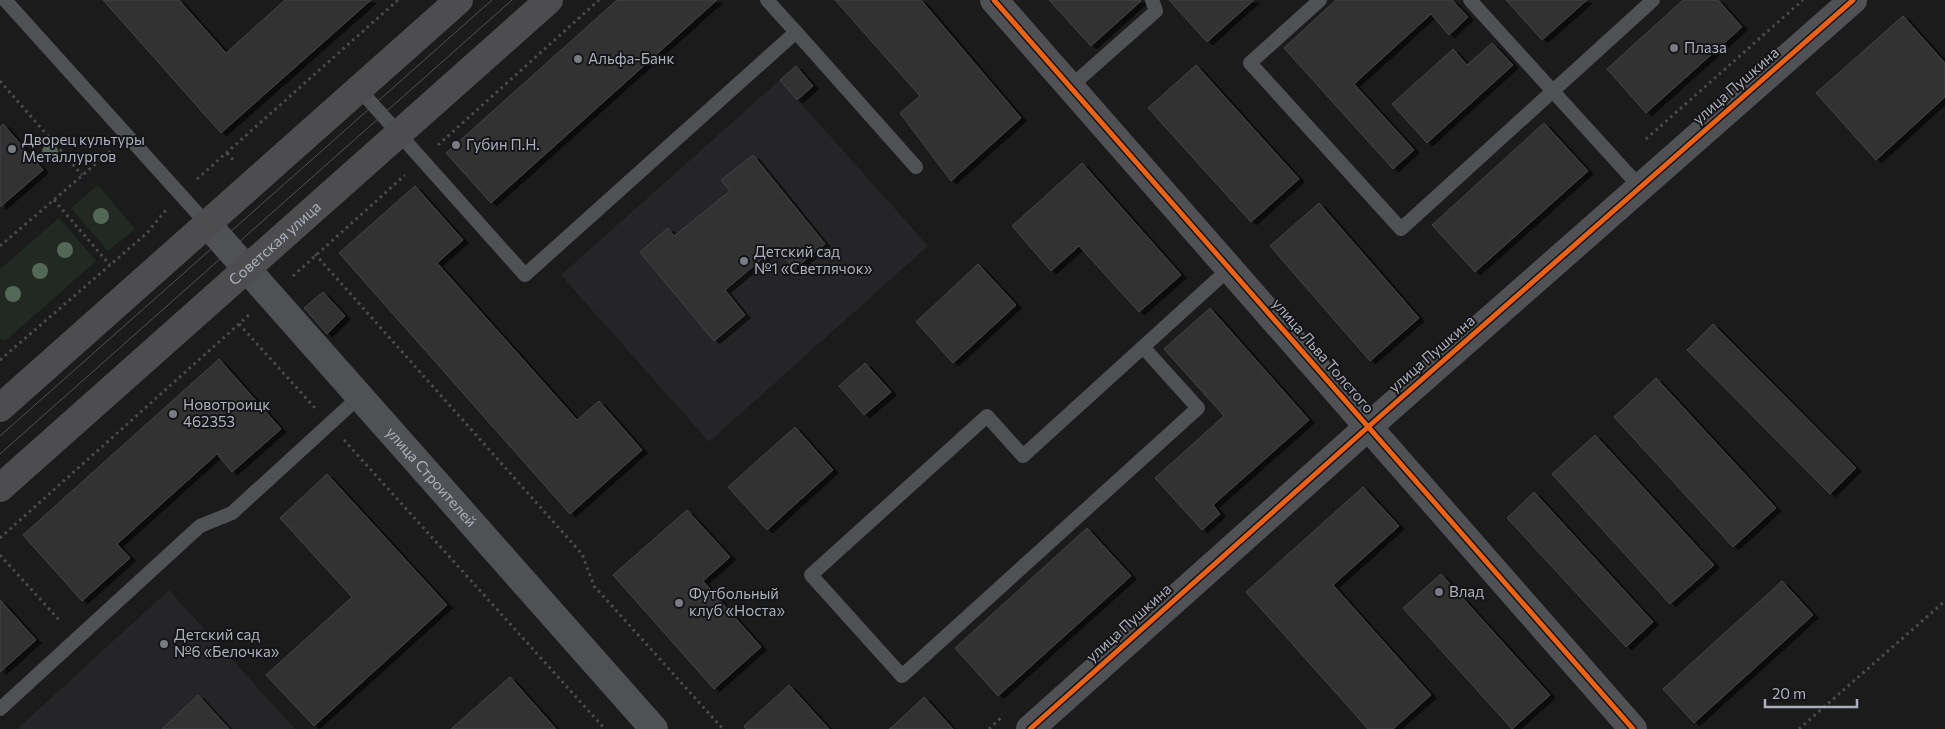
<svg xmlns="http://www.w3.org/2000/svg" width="1945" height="729" font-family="Commissioner,sans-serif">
<defs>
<filter id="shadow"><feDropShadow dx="5.5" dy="3" stdDeviation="0" flood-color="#0009"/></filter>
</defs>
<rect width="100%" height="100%" fill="#1b1b1b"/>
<g fill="#252527">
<path d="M780,80L928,246L709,442L561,275Z"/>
<path d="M169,590L295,729H17Z"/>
</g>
<g fill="#212922">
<path d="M98,185L135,229L108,251L71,208Z"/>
<path d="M59,218L96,261L5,341L0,338V269Z"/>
</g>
<g fill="#333" stroke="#434447" filter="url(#shadow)">
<path d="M103,0H179L226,53L285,0H371L221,133Z"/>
<path d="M617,0H717L491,203L446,153Z"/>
<path d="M835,0H921L1021,118L951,181L900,113L920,96Z"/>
<path d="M1049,0H1140L1141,1L1091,46Z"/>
<path d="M1169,0H1254L1207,42Z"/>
<path d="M1336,0H1452L1468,17L1449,35L1431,14L1354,84L1414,150L1393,169L1284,48Z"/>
<path d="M1506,0H1587L1542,40Z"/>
<path d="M1683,0H1718L1742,27L1646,113L1607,69Z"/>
<path d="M1903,16L1945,63V97L1876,160L1816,93Z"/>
<path d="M1492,43L1513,65L1427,143L1392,104L1453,49L1467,65Z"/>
<path d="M1196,65L1299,179L1251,222L1148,108Z"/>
<path d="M796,66L813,86L797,100L780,80Z"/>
<path d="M1544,123L1588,171L1475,272L1432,225Z"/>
<path d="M3,124L43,170L0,207V127Z"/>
<path d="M753,155L825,244L794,269L776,247L725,290L745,315L714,341L640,252L668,228L674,236L730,191L721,180Z"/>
<path d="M1082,163L1181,275L1139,312L1079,246L1051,271L1012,226Z"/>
<path d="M415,186L463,240L437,263L577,420L599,401L642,450L570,514L339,253Z"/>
<path d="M1319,203L1419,318L1370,361L1270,246Z"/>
<path d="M978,264L1016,305L953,363L916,322Z"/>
<path d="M323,292L345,316L327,334L304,308Z"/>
<path d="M1210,308L1309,420L1213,505L1220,514L1202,530L1155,478L1224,416L1164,349Z"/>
<path d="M1713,324L1856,468L1830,494L1687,350Z"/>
<path d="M219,359L281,429L232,472L217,454L117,544L130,558L82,601L23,535Z"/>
<path d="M865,363L891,392L864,415L839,386Z"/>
<path d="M1656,378L1776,508L1733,547L1614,417Z"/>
<path d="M795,427L833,470L767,530L728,487Z"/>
<path d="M1595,435L1714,565L1670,604L1552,474Z"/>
<path d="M327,474L447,605L314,726L266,675L352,597L280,518Z"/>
<path d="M1363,487L1399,526L1333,585L1431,695L1393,729H1368L1246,592Z"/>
<path d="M1534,492L1653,622L1626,647L1507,518Z"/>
<path d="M687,510L730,557L703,581L761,647L714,689L613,575Z"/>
<path d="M1087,528L1131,576L998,696L955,648Z"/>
<path d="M1441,574L1550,695L1512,729L1403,608Z"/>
<path d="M1782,581L1813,615L1694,723L1663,689Z"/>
<path d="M0,600L36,640L0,672Z"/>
<path d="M510,677L556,729H451Z"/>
<path d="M789,685L829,729H746L744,726Z"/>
<path d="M198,695L229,729H162Z"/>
<path d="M924,697L953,729H889L892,727Z"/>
</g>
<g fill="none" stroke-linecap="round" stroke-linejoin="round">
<g stroke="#4b4c4f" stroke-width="3" stroke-dasharray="2.5 4" stroke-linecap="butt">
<path d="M0,81L82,175"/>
<path d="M1646,139L1803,0"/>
<path d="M438,145L599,0"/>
<path d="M227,153L234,161"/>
<path d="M197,179L398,0"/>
<path d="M54,200L110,265"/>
<path d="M0,246L112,150"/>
<path d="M315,254L582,554L594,586L723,729"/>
<path d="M293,276L405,175"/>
<path d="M239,324L315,408"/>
<path d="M0,360L147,233L166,210"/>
<path d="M344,440L605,729"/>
<path d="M0,538L249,315"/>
<path d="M0,555L61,622"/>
<path d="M989,729L1003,716"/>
<path d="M1799,729L1945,601"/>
</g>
<g stroke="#4f5154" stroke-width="14">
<path d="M5,0L207,224"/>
<path d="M767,0L796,32"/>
<path d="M1320,0L1250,63L1401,229L1653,0"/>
<path d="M1470,0L1640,187"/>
<path d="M1070,87L1156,11L1152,0"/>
<path d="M359,89L525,275L796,32L916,167"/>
<path d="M1143,347L1198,408L902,676L811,575L987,416L1023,456L1230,268"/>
<path d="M0,709L200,526L232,513L359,397"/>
</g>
<g stroke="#4f5154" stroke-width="28">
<path d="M994,0L1633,729"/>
<path id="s1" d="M207,224L654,729"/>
<path d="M1030,729L1368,427L1853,0"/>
</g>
<g stroke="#4d4d50" stroke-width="28">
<path d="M0,408L459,0"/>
<path id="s2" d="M0,488L549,0"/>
</g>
<g stroke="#4f5153" stroke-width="1">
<path d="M0,436L492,0"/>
<path d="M0,454L512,0"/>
</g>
<g stroke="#151517" stroke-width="8">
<g id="cycleway">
<path d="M994,0L1633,729"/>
<path d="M1030,729L1368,427L1853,0"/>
</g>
</g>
<use href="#cycleway" stroke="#ea6118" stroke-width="5"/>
</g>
<g fill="#546857">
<circle cx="50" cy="152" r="8"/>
<circle cx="101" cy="216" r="8"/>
<circle cx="65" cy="250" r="8"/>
<circle cx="40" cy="271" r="8"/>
<circle cx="13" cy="294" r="8"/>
</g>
<g fill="#797c84" stroke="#151517" stroke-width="2">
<circle cx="1674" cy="48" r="5"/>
<circle cx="578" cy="59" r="5"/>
<circle cx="456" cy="145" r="5"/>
<circle cx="12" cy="149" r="5"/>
<circle cx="744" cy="261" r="5"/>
<circle cx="173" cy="414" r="5"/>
<circle cx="1439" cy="592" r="5"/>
<circle cx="679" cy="603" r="5"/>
<circle cx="164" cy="644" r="5"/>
</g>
<g text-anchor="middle" stroke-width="4" stroke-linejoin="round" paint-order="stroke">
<g font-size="15" fill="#acb0bc" stroke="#151517" text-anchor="start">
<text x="1684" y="53">Плаза</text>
<text x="588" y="64">Альфа-Банк</text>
<text x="22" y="145">Дворец культуры<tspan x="22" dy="17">Металлургов</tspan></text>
<text x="466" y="150">Губин П.Н.</text>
<text x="754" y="257">Детский сад<tspan x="754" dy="17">№1 «Светлячок»</tspan></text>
<text x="183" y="410">Новотроицк<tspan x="183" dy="17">462353</tspan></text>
<text x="1449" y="597">Влад</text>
<text x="689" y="599">Футбольный<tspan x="689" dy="17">клуб «Носта»</tspan></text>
<text x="174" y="640">Детский сад<tspan x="174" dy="17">№6 «Белочка»</tspan></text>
</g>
<g font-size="15" fill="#acb0bc" stroke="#151517">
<text transform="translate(1736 86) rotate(-41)" y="5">улица Пушкина</text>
<text dy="5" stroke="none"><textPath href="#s2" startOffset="368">Советская улица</textPath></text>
<text transform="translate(1432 354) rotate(-41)" y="5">улица Пушкина</text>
<text transform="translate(1323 356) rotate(49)" y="5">улица Льва Толстого</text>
<text dy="5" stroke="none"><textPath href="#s1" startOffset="338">улица Строителей</textPath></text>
<text transform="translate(1129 623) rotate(-42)" y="5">улица Пушкина</text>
</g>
</g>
<path d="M1765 699v8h92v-8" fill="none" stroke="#acb0bc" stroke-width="2.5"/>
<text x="1772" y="699" font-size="15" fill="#acb0bc" stroke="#151517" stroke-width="4" paint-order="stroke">20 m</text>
</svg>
